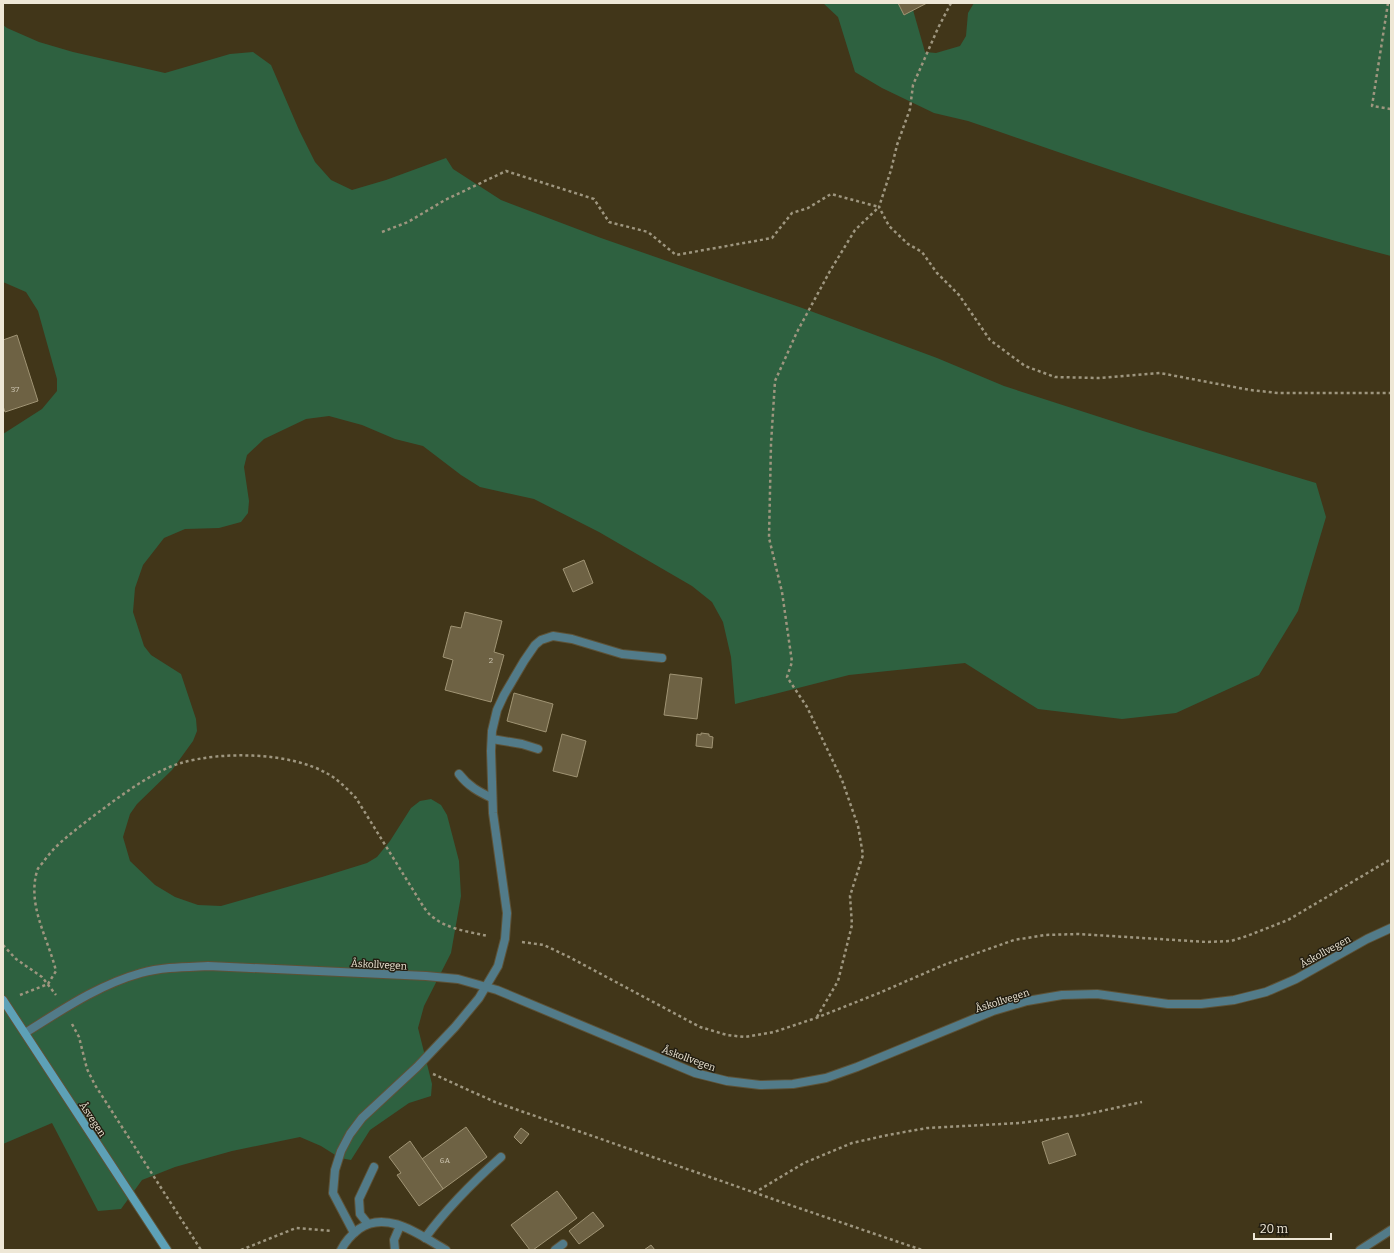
<svg xmlns="http://www.w3.org/2000/svg" width="1394" height="1253" font-family="Bitter,serif">
<rect width="100%" height="100%" fill="#413619"/>
<g fill="#2e6140">
<path d="M823,3H911L925,52L936,53L960,46L966,36L968,13L974,3H1391V256C1248,219 1108,169 968,121L934,113L882,88L855,72L838,17Z"/>
<path d="M3,25L7,28L39,42L73,52L165,73L230,54L253,52L271,65L299,130L315,162L331,180L352,190L386,180L446,158L453,169L501,200L601,238L805,309L937,358L1004,386L1143,431L1316,483L1326,517L1298,611L1259,675L1176,713L1122,719L1038,709L965,663L849,675L735,704L731,657L723,622L712,602L692,586L599,532L534,499L480,487L461,475L423,446L395,439L362,425L329,416L306,419L264,439L247,455L244,467L249,501L248,513L241,522L219,528L185,529L164,538L143,565L135,588L133,612L144,646L151,655L181,674L196,719L197,731L193,741L172,770L137,804L130,814L123,837L130,861L155,885L175,897L198,905L221,906L322,877L367,863L377,857L390,841L411,808L420,801L431,799L441,805L447,815L459,861L461,896L451,953L424,1006L418,1028L432,1084L431,1096L409,1103L370,1130L351,1160L340,1158L321,1146L300,1137L232,1151L175,1167L142,1180L121,1209L98,1211L52,1123L3,1144V434L42,409L57,391V379L38,311L26,292L3,282Z"/>
</g>
<g fill="#6e6244" stroke="#a09474">
<path d="M898,3H927L904,15Z"/>
<path d="M17,335L38,401L5,412L3,406V340Z"/>
<path d="M584,560L593,583L573,592L563,569Z"/>
<path d="M465,612L502,621L494,652L504,655L491,702L445,690L453,660L443,657L451,626L461,628Z"/>
<path d="M670,674L702,678L697,719L664,715Z"/>
<path d="M514,693L553,704L546,732L507,721Z"/>
<path d="M701,733L709,734V736L713,737L712,748L696,746L697,734L701,735Z"/>
<path d="M562,734L586,741L577,777L553,771Z"/>
<path d="M466,1127L487,1157L443,1189L422,1159Z"/>
<path d="M521,1128L529,1134L521,1144L514,1137Z"/>
<path d="M1068,1133L1076,1155L1049,1164L1042,1142Z"/>
<path d="M410,1141L443,1189L419,1206L397,1175L401,1173L389,1157Z"/>
<path d="M557,1191L577,1218L533,1250H530L511,1225Z"/>
<path d="M593,1212L604,1226L579,1244L569,1231Z"/>
<path d="M651,1245L655,1250H644Z"/>
</g>
<g fill="none" stroke-linecap="round" stroke-linejoin="round">
<g stroke="#5d5237" stroke-width="10">
<g id="service">
<path d="M492,739L522,744L538,749"/>
<path d="M459,774C468,786 479,792 492,798"/>
<path d="M368,1224L360,1214L359,1199L374,1167"/>
<path d="M354,1233L333,1193L335,1170L341,1151L350,1134L362,1118L417,1067L455,1027L479,998L498,966L505,939L507,913L493,813L491,751L492,731L497,710L504,695L524,661L535,645L541,640L553,636L572,639L622,654L662,658"/>
<path d="M425,1238C447,1208 473,1182 501,1157"/>
<path d="M395,1250L394,1240L400,1226"/>
<path d="M555,1250L563,1244"/>
</g>
</g>
<g stroke="#5d5237" stroke-width="10">
<g id="minor">
<path d="M25,1033C62,1010 98,985 141,973C163,967 186,967 208,966L426,976L458,979L497,990L695,1073L727,1081L760,1085L793,1084L826,1078L857,1067L993,1011L1027,1001L1062,995L1097,994L1168,1004H1201L1234,1000L1266,992L1296,979L1367,939L1391,928"/>
<path d="M341,1250C345,1242 351,1235 359,1229C387,1209 421,1236 446,1250"/>
<path d="M1360,1250L1391,1230"/>
</g>
</g>
<g stroke="#5d5237" stroke-width="10">
<path id="secondary" d="M3,1000L167,1250"/>
</g>
<g stroke="#9e967f" stroke-width="2.5" stroke-dasharray="3 3" stroke-linecap="butt">
<path d="M951,3L938,28L913,85L910,109L897,145L891,170L879,207L889,226L908,244L922,252L937,273L959,295L990,340L1025,366L1055,377L1099,378L1160,373L1250,390L1278,393H1391"/>
<path d="M1388,3L1372,106L1391,109"/>
<path d="M382,232L408,222L445,200L506,171L594,199L609,222L648,232L676,255L772,238L792,213L808,208L831,194L879,207"/>
<path d="M522,942L544,945L571,958L700,1027L727,1035L745,1037L774,1032L816,1018L879,993L946,964L1014,940L1045,935L1078,934L1207,942L1231,941L1247,936L1288,920L1391,859"/>
<path d="M3,945L16,959L42,977L56,995"/>
<path d="M20,995L48,984L56,971C48,938 27,906 37,871C38,867 42,864 44,861C56,844 72,833 88,820C114,801 150,772 181,763C222,751 291,752 328,774C339,780 348,790 356,798L423,906C426,910 429,915 434,918C448,929 470,932 488,936"/>
<path d="M817,1017L838,981L852,925L850,896L863,855L858,826L842,780L807,707L787,677L792,662L782,592L769,538L771,444L775,381L797,332L830,271L855,230L879,207"/>
<path d="M72,1024L79,1037L87,1069L95,1085L201,1250"/>
<path d="M433,1074L495,1102L790,1205L922,1250"/>
<path d="M754,1193L804,1163L852,1143L888,1135L927,1128L1020,1123L1083,1115L1142,1102"/>
<path d="M241,1250L296,1228L332,1231"/>
</g>
<use href="#service" stroke="#527b89" stroke-width="8"/>
<use href="#minor" stroke="#527b89" stroke-width="8"/>
<use href="#secondary" stroke="#5da1b7" stroke-width="8"/>
</g>
<g text-anchor="middle" stroke-width="3" stroke-linejoin="round" paint-order="stroke">
<g font-size="8" fill="#cec6b2">
<text x="15" y="392">37</text>
<text x="491" y="663">2</text>
<text x="445" y="1163">6A</text>
</g>
<g font-size="10" fill="#eee7d6" stroke="#231e11">
<text transform="translate(1325 951) rotate(-29)" y="4">Åskollvegen</text>
<text transform="translate(379 964) rotate(3)" y="4">Åskollvegen</text>
<text transform="translate(1002 1000) rotate(-18)" y="4">Åskollvegen</text>
<text transform="translate(689 1058) rotate(20)" y="4">Åskollvegen</text>
<text transform="translate(93 1119) rotate(57)" y="4">Åsvegen</text>
</g>
</g>
<rect width="1394" height="1253" fill="none" stroke="#eee7d6" stroke-width="8"/>
<path d="M1254 1233v6h77v-6" fill="none" stroke="#eee7d6" stroke-width="2"/>
<text x="1260" y="1233" font-size="12" fill="#eee7d6" stroke="#231e11" stroke-width="3" paint-order="stroke">20 m</text>
</svg>
